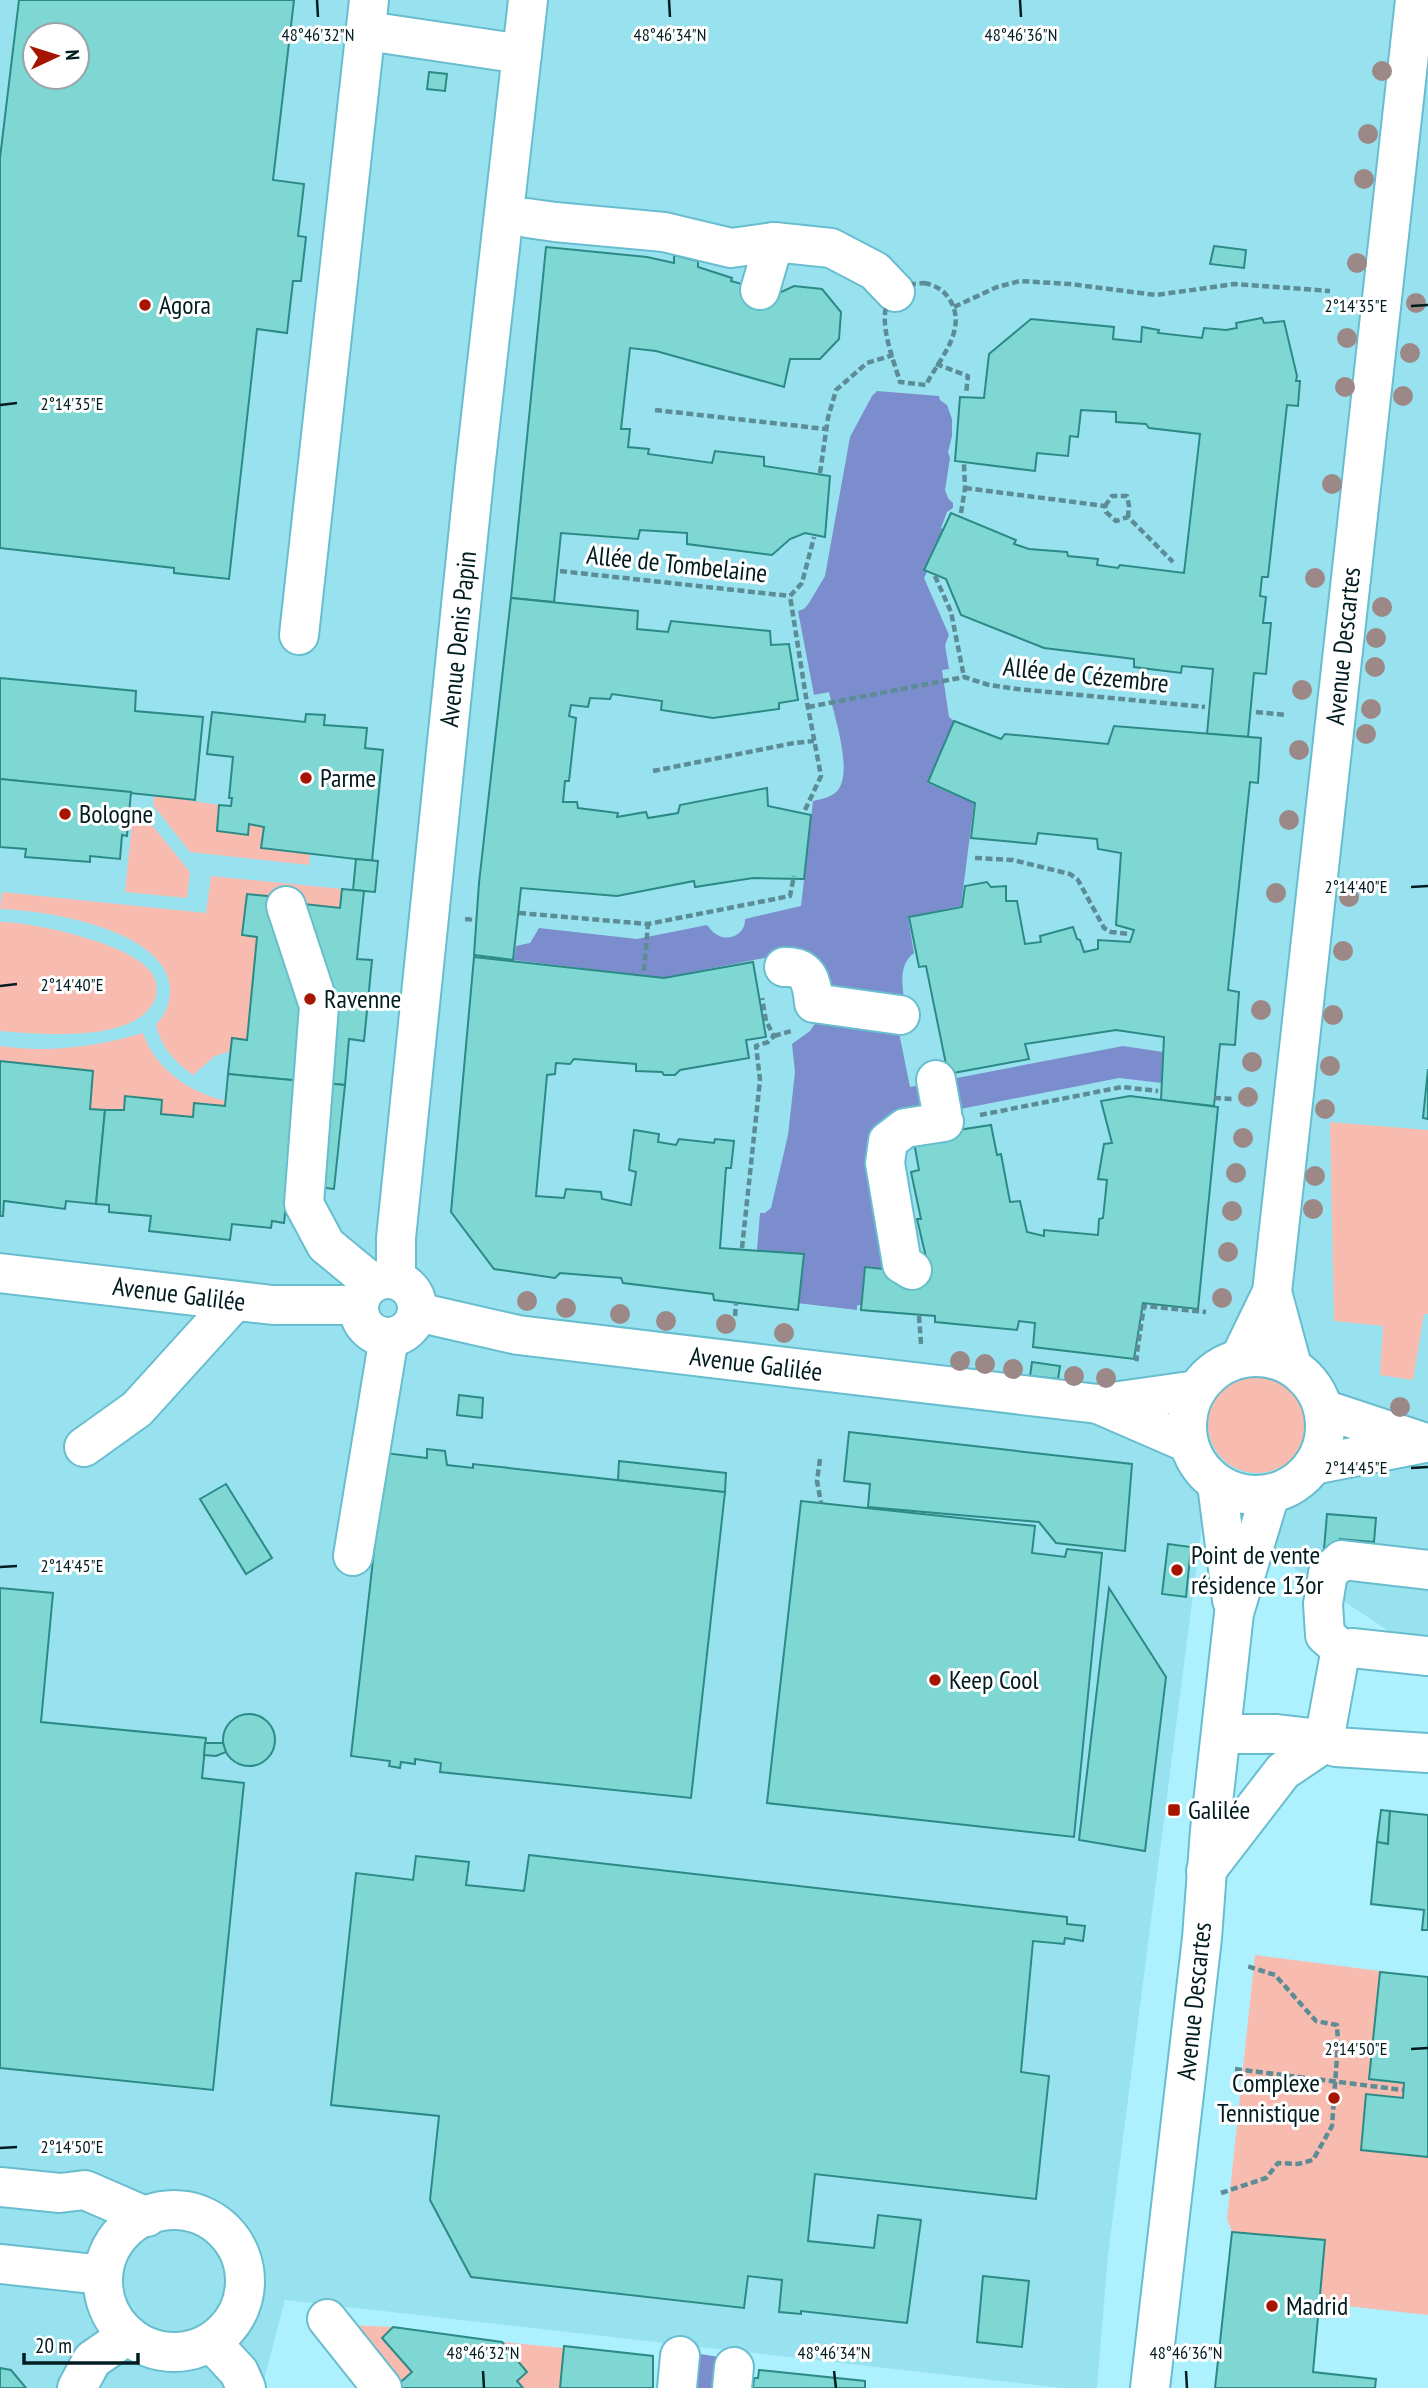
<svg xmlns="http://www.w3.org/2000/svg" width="1428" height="2388" font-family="'PT Sans Narrow',sans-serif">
<rect width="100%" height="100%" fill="#aef1fe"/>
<path fill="#98e2f0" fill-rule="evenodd" d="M0,0H1428V1657L1204,1509L1108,2255L1097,2388H1062L285,2300L262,2388H0ZM35,35H77V77H35Z"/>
<g fill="#f7bbaf">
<path d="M154,795L219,805L217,831L247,835L249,824L264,827L262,848L310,854L309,865L190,852L153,805Z"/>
<path d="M133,813L143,814L190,872L187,898L125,892Z"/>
<path d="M211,876L342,889L340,908L276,901V897L247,894L242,935L257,937L247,1040L232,1038L231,1051L215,1056L193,1075C175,1062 160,1046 156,1024C165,1016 170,1003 170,990C169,930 46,910 0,909L2,892L206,913Z"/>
<path d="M0,922C33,922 136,944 153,975C158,984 158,997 152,1005C128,1043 39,1034 0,1031Z"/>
<path d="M143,1033C156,1070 189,1092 226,1101L225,1106L195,1103L193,1117L161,1114L162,1100L126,1096L124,1110L120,1111L90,1109L93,1071L0,1061V1046C48,1053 96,1047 143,1033Z"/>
<path d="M1330,1122L1428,1130V1314H1424L1413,1380L1380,1375L1383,1326L1334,1321Z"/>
<circle cx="1257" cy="1424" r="49"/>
<path d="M1255,1955L1428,1977V2315L1319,2303L1325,2240L1232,2232L1227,2219Z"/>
<path d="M349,2325L393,2327L382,2338L412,2372L394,2388Z"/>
<path d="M502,2342L564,2348L560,2388H523L517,2381L527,2371Z"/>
</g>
<g fill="#7b8dcc">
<path d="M877,391L939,396L940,400L947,405L952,419V436L948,452L950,458L945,490L948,498L953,503V508L947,512L941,528L943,529L924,570L927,572L924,578L949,635L945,645L949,669L942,670L949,717L954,721L927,783L974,803L961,906L908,917L914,953C899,964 902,983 904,999L893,1003L910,1087L1123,1046L1163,1052L1162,1083L1119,1078L899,1121L897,1309L857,1305V1310L753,1298L760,1213H765L771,1208L788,1135L795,1072L792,1044L810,1031L816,1022L774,956L663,978L514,960L516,946L530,943L539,928L637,939L707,925C710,928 712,932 716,934C728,943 746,934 745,919L801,906L813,801C822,799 832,797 838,790C853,770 834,716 829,692L814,695L798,611L804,609L809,603L825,576L850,437L872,396Z"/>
<path d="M687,2352L726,2358L723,2388H684Z"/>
</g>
<g fill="#7ed7d2" stroke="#2b8a86" stroke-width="2" fill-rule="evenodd">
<path d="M19,0H294L273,180L304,184L298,236L306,237L301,281H293L287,333L257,329L229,579L174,573V568L0,548V158ZM35,35H77V77H35Z"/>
<path d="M429,72L447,74L445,91L427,89Z"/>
<path d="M1214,246L1246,250L1244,268L1210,264Z"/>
<path d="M546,247L647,257L674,263V255L698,261V267L732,278L731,281L777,294L794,286L822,289L841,312L839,339L820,359H790L784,387L656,351L630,348L621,429H630L628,447L649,449L648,454L712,463L715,451L764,457V466L830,476L825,537L805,533L790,539L772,555L687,544V533L640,530L638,539L561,533L554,602L511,598Z"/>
<path d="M1262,318L1264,323L1284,321L1297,376L1296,381H1300L1298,406L1287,405L1268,577H1262L1260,596L1266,597L1263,623H1271L1266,674L1254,673L1248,737L1207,734L1213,669L1182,666L1181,673L1134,667V659L1044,648L961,615L946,579L924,570L951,513L1016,540L1014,544L1029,549L1067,552L1068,556L1098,559L1097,565L1118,568L1120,565L1184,573L1200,434L1149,428L1146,424L1116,422V412L1081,410L1078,437L1070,436L1068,456L1037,453L1035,471L955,461L960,397L984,398L989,354L1031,319L1114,327L1113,339L1141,342L1142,327L1159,330L1158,333L1202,338L1204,328L1226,330L1237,328L1236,323Z"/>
<path d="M511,598L638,611L637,629L668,632L671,621L770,631L771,645L789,644L798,700L779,703V709L713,718L661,710L662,701L612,694L610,699L590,698L588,707L571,705L569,716L576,718L569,781H565L563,802H577L578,808L618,813L617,817L646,812L648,818L678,813L680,805L767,788L768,806L811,815L804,879L753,878L695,887L694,881L617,896L521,888L513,960L474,955L479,883Z"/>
<path d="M0,678L136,691L135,711L203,717L195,800L0,779Z"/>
<path d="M212,712L305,722L306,714L325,715L324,725L367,728L365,748L383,750L372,861L261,848L264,827L249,824L248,835L217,831L219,805L231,806L232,798H229L233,757L207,754Z"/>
<path d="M954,721L1001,739L1005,734L1108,744L1114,726L1261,738L1258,783L1250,782L1228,990L1239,992L1235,1045L1220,1044L1214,1106L1161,1100L1164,1037L1116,1030L1025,1044L1029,1059L948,1074L926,966L919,967L909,917L962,907L965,886L987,882L991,887L1006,886V901H1017L1025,944L1041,942L1040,936L1073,927L1077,939L1080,940L1084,952L1098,949V940L1130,942L1134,930L1116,925L1121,853L1098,849L1097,839L1038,833L1036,844L971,838L975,803L928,782Z"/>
<path d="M0,779L131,792L127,836L122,835L120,859L90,856V862L25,857L26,849L0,847Z"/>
<path d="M356,859L378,861L375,892L353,890Z"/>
<path d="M342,889L364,891L357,959L372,960L364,1041L349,1039L345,1085L228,1074L232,1038L247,1040L257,937L242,935L247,894L277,897L276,901L340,908Z"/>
<path d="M474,957L664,978L753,962L766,1037L746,1040L749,1058L680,1070L675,1075H664L662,1072L636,1071V1064L574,1059L570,1064L556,1063L555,1074L547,1075L536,1196L564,1198L566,1189L601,1192L602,1199L631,1205L636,1172L629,1170L634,1130L659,1134L658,1142L676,1145L679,1139L714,1143L715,1139L734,1141L731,1168H726L720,1248L804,1254L798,1310L714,1300L713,1294L623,1283L621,1278L560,1273L555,1278L494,1269L451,1212Z"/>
<path d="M0,1061L93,1071L90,1109L105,1110L96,1204L66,1201L65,1209L4,1201L3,1216H0Z"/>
<path d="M1428,1069V1119L1423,1118Z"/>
<path d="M228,1074L345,1085L334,1189L300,1185L287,1196L284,1223L272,1221L271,1228L232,1224L230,1240L149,1231L151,1216L109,1212V1205L96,1204L105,1110H124L125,1096L162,1100L161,1114L193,1117L194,1103L225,1106Z"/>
<path d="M1130,1096L1218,1107L1198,1309L1143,1303L1134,1359L1033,1347L1035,1323L1019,1321L1017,1330L935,1322V1316L861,1310L865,1267L930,1274L917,1219H921L911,1172L919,1170L913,1137L991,1125L997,1155L1001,1154L1010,1202L1020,1201L1027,1232L1044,1236V1230L1098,1235L1099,1219L1103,1218L1107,1180L1098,1179L1104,1144L1112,1143L1101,1101Z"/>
<path d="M1032,1362L1060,1366L1058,1379L1030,1376Z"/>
<path d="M459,1395L483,1398L482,1418L457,1415Z"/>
<path d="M849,1432L1132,1464L1125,1551L1056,1543L1039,1522L868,1507L870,1484L844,1481Z"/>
<path d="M427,1449L445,1451L447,1465L473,1468V1464L725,1492L691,1798L440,1772L441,1763L415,1759V1764L401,1762L400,1768L389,1766L390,1761L351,1756L385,1453L427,1458Z"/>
<path d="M619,1461L726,1473L725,1492L618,1480Z"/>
<path d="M226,1484L272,1558L246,1574L200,1499Z"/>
<path d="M801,1501L1035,1526L1032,1553L1065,1557L1067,1549L1102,1553L1074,1837L767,1803Z"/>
<path d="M1327,1514L1376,1518L1374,1542L1340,1539V1550L1324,1549Z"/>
<path d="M1168,1544L1191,1547L1186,1597L1162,1594Z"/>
<path d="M0,1588L53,1593L41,1722L206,1738L202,1778L244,1783L213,2090L0,2068Z"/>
<path d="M1109,1588L1166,1677L1145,1851L1079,1840Z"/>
<circle cx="249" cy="1740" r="26"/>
<path d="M205,1743H223L226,1752L216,1756L204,1755Z"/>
<path d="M1381,1810L1390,1811L1388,1844L1377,1842Z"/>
<path d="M1390,1811L1428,1815V1930H1422L1424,1910L1371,1904L1377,1842L1388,1844Z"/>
<path d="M529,1855L1067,1917V1924L1085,1926L1083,1941L1065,1938L1064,1944L1033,1941L1021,2072L1049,2076L1036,2199L815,2174L808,2241L874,2248L878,2215L921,2220L907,2323L801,2311V2314L779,2312L782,2280L748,2276L744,2308L471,2277L430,2200L439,2116L331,2105L356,1873L413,1880L416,1856L469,1862L466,1885L524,1891Z"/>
<path d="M1380,1972L1428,1977V2157L1361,2150L1366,2094L1403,2098L1404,2083L1369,2079Z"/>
<path d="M1232,2232L1325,2240L1313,2372L1376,2379L1375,2388H1215Z"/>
<path d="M983,2276L1029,2281L1022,2347L977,2342Z"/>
<path d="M393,2327L502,2342L527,2372L517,2381L523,2388H394L412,2372L382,2338Z"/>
<path d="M564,2346L653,2356V2388H560Z"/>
<path d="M0,2368L11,2370L26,2388H0Z"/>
<path d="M759,2370L865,2381V2388H753L754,2378H758Z"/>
</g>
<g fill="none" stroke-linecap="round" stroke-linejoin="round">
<g stroke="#68bdce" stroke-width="42">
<g id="minor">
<path d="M367,31L522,54"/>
<path d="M527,218L555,222L664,232L731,248L774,242L831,248L875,271L895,292"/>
<path d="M760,290L774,242"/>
<path d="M299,635L369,0"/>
<path d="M286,906L319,1006L304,1204L326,1245L372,1283"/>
<path d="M784,967C809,966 812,982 814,1003L900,1015"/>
<path d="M936,1080L942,1113"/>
<path d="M912,1270L902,1264L885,1163L888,1141L905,1128L944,1122"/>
<path d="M1272,1292L1292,1366"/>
<path d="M1240,1358L1272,1292L1415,0"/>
<path d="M84,1447L137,1409L235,1301"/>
<path d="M353,1556L389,1337"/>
<path d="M1343,1651L1325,1635L1323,1604L1328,1573L1342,1560L1428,1570"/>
<path d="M1428,1656L1352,1648L1343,1651L1339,1659L1326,1730L1329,1740L1336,1747L1428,1753"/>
<path d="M1221,1734H1277L1329,1740"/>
<path d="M1206,1871L1283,1771L1329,1740"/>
<path d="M0,2187L60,2193L85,2190L147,2217"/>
<circle cx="174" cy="2281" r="71"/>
<path d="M0,2264L103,2275"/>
<path d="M327,2319L382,2388"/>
<path d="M212,2343L239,2372L246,2388"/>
<path d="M77,2388L92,2360L128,2335"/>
<path d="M677,2388L680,2356"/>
<path d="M732,2388L734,2367"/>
</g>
</g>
<g stroke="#68bdce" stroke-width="42">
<g id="major">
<path d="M0,1273L273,1305H359"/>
<circle cx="388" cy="1308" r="29"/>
<path d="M396,1280V1238L475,469L528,0"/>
<path d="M417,1312L518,1335L1098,1404L1197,1390"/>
<circle cx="1256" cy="1426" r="69"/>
<path d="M1098,1404L1188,1443"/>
<path d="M1323,1409L1423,1442"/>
<path d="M1313,1465L1425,1443"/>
<path d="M1217,1484L1232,1600"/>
<path d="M1150,2388L1202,1938L1210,1830L1234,1613L1270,1494"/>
</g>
</g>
<g stroke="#5c8c95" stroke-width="4.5" stroke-dasharray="7 3.5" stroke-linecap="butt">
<path d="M924,283C935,285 944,290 950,300C968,330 939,359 926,385L900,382C893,357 869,304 901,287C907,284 917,284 924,283Z"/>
<path d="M954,307L997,287L1020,281L1070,284L1156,295L1235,284L1330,291"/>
<path d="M936,364L968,376L966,394"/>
<path d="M655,410L826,429"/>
<path d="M820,473L828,418L836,390L867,363L893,355"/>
<path d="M965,488L1105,506L1106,512L1116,521L1128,517L1173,562"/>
<path d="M1105,506L1112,496H1127L1129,506L1128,517"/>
<path d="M961,513L965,488L964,464"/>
<path d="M560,571L790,596"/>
<path d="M935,576L951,612L964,677"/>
<path d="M808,707L964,677L989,685L1017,689L1205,707"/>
<path d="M1256,712L1286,715"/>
<path d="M653,771L794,743L814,741"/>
<path d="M805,810L821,776L806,697L790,596L802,583L814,537"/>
<path d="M975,858L1013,860L1070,874L1078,880L1104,928L1111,932L1130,934"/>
<path d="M519,913L648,924L790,896L794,876"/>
<path d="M465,919L476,920"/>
<path d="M644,971L648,924"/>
<path d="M774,1036L791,1031"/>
<path d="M1214,1098L1233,1099"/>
<path d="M980,1115L1122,1087L1158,1091"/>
<path d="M742,1248L760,1080L756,1046L768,1042L774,1036L766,1021L762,998"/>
<path d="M735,1316L736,1304"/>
<path d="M919,1316L921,1344"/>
<path d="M1139,1359H1136L1144,1306L1206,1312"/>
<path d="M820,1459L817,1481L821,1503"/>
<path d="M1235,2069L1403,2090"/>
<path d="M1221,2193L1266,2178L1278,2163L1298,2164L1313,2160L1332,2126L1338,2043L1337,2025L1316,2021L1275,1975L1247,1966"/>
</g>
<use href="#minor" stroke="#fff" stroke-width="38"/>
<use href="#major" stroke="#fff" stroke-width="38"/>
</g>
<g fill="#9c8886">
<circle cx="1382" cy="71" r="10"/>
<circle cx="1368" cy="134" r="10"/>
<circle cx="1364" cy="179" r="10"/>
<circle cx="1357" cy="263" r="10"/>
<circle cx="1416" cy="303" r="10"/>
<circle cx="1347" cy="338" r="10"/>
<circle cx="1410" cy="353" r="10"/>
<circle cx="1345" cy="387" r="10"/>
<circle cx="1403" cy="396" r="10"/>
<circle cx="1332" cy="484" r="10"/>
<circle cx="1315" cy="578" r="10"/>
<circle cx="1382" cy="607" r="10"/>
<circle cx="1376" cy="638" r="10"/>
<circle cx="1375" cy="667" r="10"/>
<circle cx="1302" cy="690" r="10"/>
<circle cx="1371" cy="709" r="10"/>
<circle cx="1366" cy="734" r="10"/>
<circle cx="1299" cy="750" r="10"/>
<circle cx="1289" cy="820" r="10"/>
<circle cx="1276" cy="893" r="10"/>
<circle cx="1349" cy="897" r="10"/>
<circle cx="1343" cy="951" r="10"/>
<circle cx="1261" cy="1010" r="10"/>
<circle cx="1333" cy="1015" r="10"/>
<circle cx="1252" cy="1062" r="10"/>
<circle cx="1330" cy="1066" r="10"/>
<circle cx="1248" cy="1097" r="10"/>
<circle cx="1325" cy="1109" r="10"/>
<circle cx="1243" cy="1138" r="10"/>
<circle cx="1236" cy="1173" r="10"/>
<circle cx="1315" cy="1176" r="10"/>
<circle cx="1313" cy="1209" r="10"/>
<circle cx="1232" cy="1211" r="10"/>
<circle cx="1228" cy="1252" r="10"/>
<circle cx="1222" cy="1298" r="10"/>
<circle cx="527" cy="1301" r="10"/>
<circle cx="566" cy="1308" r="10"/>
<circle cx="620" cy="1314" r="10"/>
<circle cx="666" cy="1321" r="10"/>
<circle cx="726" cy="1324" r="10"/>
<circle cx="784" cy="1333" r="10"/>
<circle cx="960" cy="1361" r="10"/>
<circle cx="985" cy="1364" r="10"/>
<circle cx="1013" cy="1369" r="10"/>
<circle cx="1074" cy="1376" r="10"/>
<circle cx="1106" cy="1378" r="10"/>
<circle cx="1400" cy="1407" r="10"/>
</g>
<path fill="none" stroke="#011c20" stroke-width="2.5" d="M317,0L318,17M669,0L670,17M1020,0L1021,17M1411,306L1428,305M0,405L17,403M1411,887L1428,886M0,986L17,984M1411,1468L1428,1467M0,1567L17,1566M1411,2049L1428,2048M0,2148L17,2147M483,2371L484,2388M834,2371L836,2388M1186,2371L1187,2388"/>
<g fill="#a71500" stroke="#fff" stroke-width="2.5">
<circle cx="145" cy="305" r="7"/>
<circle cx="306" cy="778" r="7"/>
<circle cx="65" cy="814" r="7"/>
<circle cx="310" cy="999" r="7"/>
<circle cx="1177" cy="1570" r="7"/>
<circle cx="935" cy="1680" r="7"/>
<rect x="1167" y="1803" width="14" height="14" rx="3.5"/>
<circle cx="1334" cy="2098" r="7"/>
<circle cx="1272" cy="2306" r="7"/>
</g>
<g text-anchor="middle" stroke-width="6" stroke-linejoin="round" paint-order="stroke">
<g font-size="26" fill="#011c20" stroke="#fff" text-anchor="start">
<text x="159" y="314">Agora</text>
<text x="320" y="787">Parme</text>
<text x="79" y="823">Bologne</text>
<text x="324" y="1008">Ravenne</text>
<text x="1191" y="1564">Point de vente<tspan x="1191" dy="30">résidence 13or</tspan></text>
<text x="949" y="1689">Keep Cool</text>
<text x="1188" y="1819">Galilée</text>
<text x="1320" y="2092" text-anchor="end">Complexe<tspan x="1320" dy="30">Tennistique</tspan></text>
<text x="1286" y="2315">Madrid</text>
</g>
<g font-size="26" fill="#011c20" stroke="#fff">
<text transform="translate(677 564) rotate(6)" y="9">Allée de Tombelaine</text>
<text transform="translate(458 639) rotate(-84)" y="9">Avenue Denis Papin</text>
<text transform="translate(1343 646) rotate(-84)" y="9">Avenue Descartes</text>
<text transform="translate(1086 675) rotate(6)" y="9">Allée de Cézembre</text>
<text transform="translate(179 1294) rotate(7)" y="9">Avenue Galilée</text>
<text transform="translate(756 1364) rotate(7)" y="9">Avenue Galilée</text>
<text transform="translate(1194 2001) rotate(-84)" y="9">Avenue Descartes</text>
</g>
</g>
<g font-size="18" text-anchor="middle" fill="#011c20" stroke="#fff" stroke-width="6" stroke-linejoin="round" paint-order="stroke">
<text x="318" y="41">48°46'32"N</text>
<text x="670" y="41">48°46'34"N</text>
<text x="1021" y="41">48°46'36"N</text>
<text x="1356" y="312">2°14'35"E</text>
<text x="72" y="410">2°14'35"E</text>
<text x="1356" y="893">2°14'40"E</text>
<text x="72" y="991">2°14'40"E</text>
<text x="1356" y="1474">2°14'45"E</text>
<text x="72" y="1572">2°14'45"E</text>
<text x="1356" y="2055">2°14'50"E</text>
<text x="72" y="2153">2°14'50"E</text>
<text x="483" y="2359">48°46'32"N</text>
<text x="834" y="2359">48°46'34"N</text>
<text x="1186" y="2359">48°46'36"N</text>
</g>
<g transform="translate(56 56) rotate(86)"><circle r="33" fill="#ffffff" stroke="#99a4a6" stroke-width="2"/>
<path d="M0-5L12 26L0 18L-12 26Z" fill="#a71500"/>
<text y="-10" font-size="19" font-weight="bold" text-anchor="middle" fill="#011c20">N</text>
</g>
<path d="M24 2353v10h114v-10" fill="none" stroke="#011c20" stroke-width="3.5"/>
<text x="35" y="2353" font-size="21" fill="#011c20" stroke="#ffffff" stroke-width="5" paint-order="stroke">20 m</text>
</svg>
